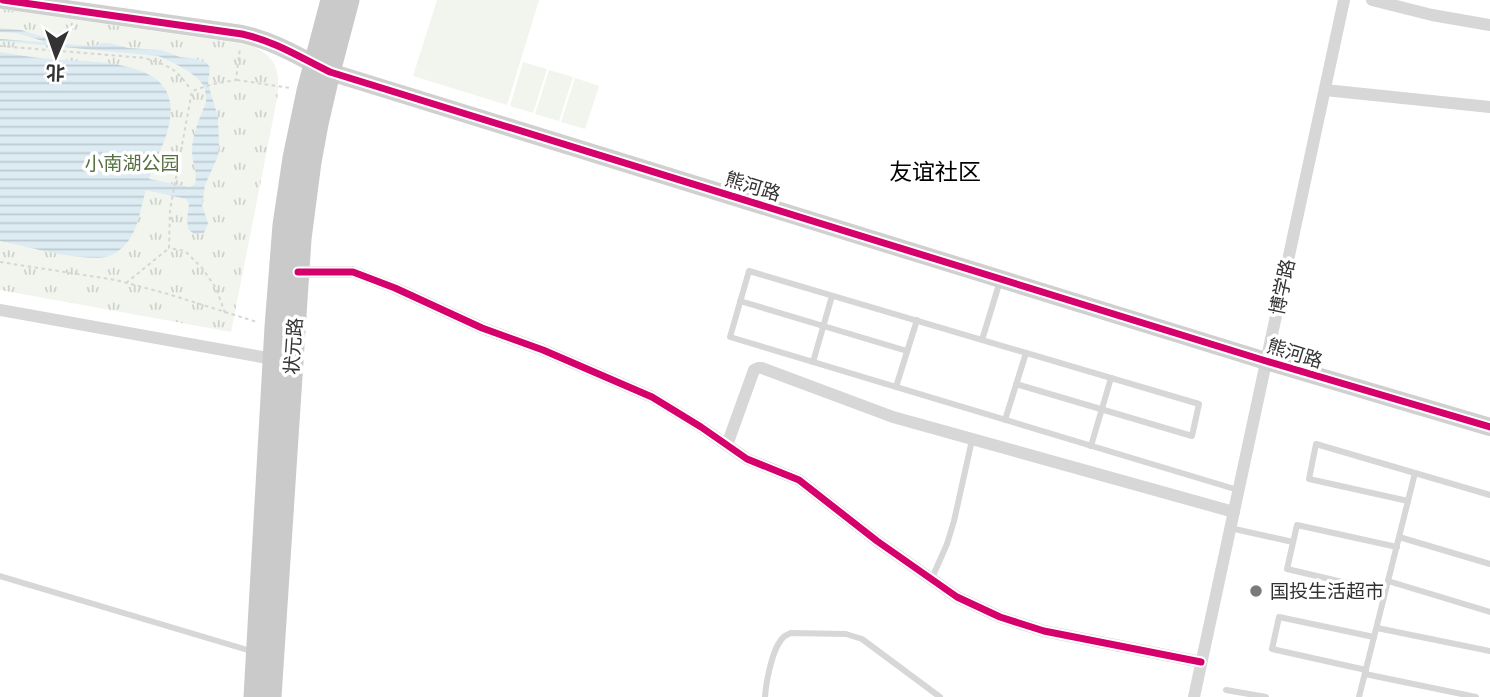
<svg xmlns="http://www.w3.org/2000/svg" width="1490" height="697" font-family="'Archivo Narrow','Noto Sans SC',sans-serif">
<defs>
<pattern id="park-tufts" width="24" height="20" patternUnits="userSpaceOnUse" patternTransform="scale(1.75)"><rect width="24" height="20" fill="#f1f5ed"/><path d="M3 7l-1-3M5 7V3M7 7l1-3M15 17l-1-3M17 17v-4M19 17l1-3" fill="none" stroke="#cfd2cc"/></pattern>
<pattern id="water-rules" width="6" height="5" patternUnits="userSpaceOnUse" patternTransform="scale(1.75)"><rect width="6" height="5" fill="#ddebf3"/><path d="M0 2.5h6" fill="none" stroke="#becad1"/></pattern>
</defs>
<rect width="100%" height="100%" fill="#fff"/>
<g fill="#f1f5ed">
<path d="M437,0H539L507,105L413,76Z"/>
<path d="M523,62L547,69L533,113L510,106Z"/>
<path d="M549,70L573,77L559,121L535,114Z"/>
<path d="M575,78L599,86L585,129L561,122Z"/>
</g>
<path fill="url(#park-tufts)" d="M0,9L251,45C276,58 279,67 278,94L231,332L0,290Z"/>
<path fill="url(#water-rules)" d="M0,28L21,30L66,44L91,46L103,43H109L128,48L161,50L180,57L197,59L207,63L210,68L208,84L218,117L219,146L218,156L205,185L202,206L208,223L204,233L194,234L188,229L187,219L189,204L186,199L146,190C140,208 139,230 125,245C122,248 116,253 112,255C91,265 25,246 0,241V52C18,55 35,58 53,59C86,62 164,59 170,102C174,130 157,154 149,179L190,187L195,184C198,173 192,163 192,151C192,134 200,118 206,102C206,96 206,90 203,85C196,73 171,61 158,56L0,41V39L41,42L43,41L16,33L0,32Z"/>
<g fill="none" stroke-linecap="round" stroke-linejoin="round">
<g stroke="#d6d6d6" stroke-width="2" stroke-dasharray="3.5 3.5" stroke-linecap="butt">
<path d="M0,46L145,58C169,66 176,68 191,90"/>
<path d="M237,80L290,88"/>
<path d="M0,262L116,280L168,294L257,322"/>
<path d="M126,283L168,249"/>
<path d="M225,313L216,288L202,268L185,251L169,248L170,210L192,91L213,84L236,80L240,48"/>
</g>
<g stroke="#d7d7d7" stroke-width="6">
<path d="M740,301L907,351"/>
<path d="M982,340L1000,281"/>
<path d="M813,362L832,296"/>
<path d="M1016,384L1192,436L1199,404L749,271L730,337L1238,490"/>
<path d="M896,387L917,320"/>
<path d="M1005,420L1026,353"/>
<path d="M1091,446L1111,378"/>
<path d="M1408,501L1309,479L1316,444L1490,495"/>
<path d="M1230,528L1293,542"/>
<path d="M1399,537L1490,564"/>
<path d="M0,576L251,651"/>
<path d="M932,578L947,544L954,521L972,440"/>
<path d="M1388,581L1490,612"/>
<path d="M1385,592L1287,569L1297,525L1397,547"/>
<path d="M1377,628L1490,651"/>
<path d="M1366,670L1272,649L1279,617L1374,637"/>
<path d="M1365,674L1476,697"/>
<path d="M1226,690L1266,697"/>
<path d="M765,697C766,682 772,651 781,640C784,635 787,635 791,633L846,634L862,639L940,697"/>
<path d="M1359,697L1415,473"/>
</g>
<g stroke="#d7d7d7" stroke-width="12">
<path d="M1372,0L1432,15L1490,25"/>
<path d="M1325,90L1490,107"/>
<path d="M298,272H353L395,288L482,328L543,350L652,397L701,427L747,459L799,480L877,541L957,597L1000,617L1044,631L1201,662"/>
<path d="M0,310L273,359"/>
<path d="M727,445L754,370L758,368H762L893,417L1234,512"/>
<path d="M1194,697L1344,0"/>
</g>
<path stroke="#d0d0d0" stroke-width="18" d="M3,0L242,34C277,42 299,57 330,72L1266,361L1490,427"/>
<g stroke="#cacaca" stroke-width="21">
<path d="M254,697L275,327L283,225L293,158L307,91L331,0"/>
<path d="M271,697L301,239L311,162L318,124L330,72L349,0"/>
</g>
<g stroke="#fff" stroke-width="11">
<g id="cycleway">
<path d="M3,0L242,34C277,42 299,57 330,72L1266,361L1490,427"/>
<path d="M298,272H353L395,288L482,328L543,350L652,397L701,427L747,459L799,480L877,541L957,597L1000,617L1044,631L1201,662"/>
</g>
</g>
<use href="#cycleway" stroke="#d6006c" stroke-width="7"/>
</g>
<circle fill="#7a7a7a" stroke="#fff" stroke-width="2.5" cx="1256" cy="591" r="7"/>
<g text-anchor="middle" stroke-width="7" stroke-linejoin="round" paint-order="stroke">
<g font-size="19" fill="#56703f" stroke="#fff">
<text x="132" y="170">小南湖公园</text>
</g>
<g font-size="19" fill="#333" stroke="#fff">
<text transform="translate(753 186) rotate(17)" y="7">熊河路</text>
<text transform="translate(1282 287) rotate(-78)" y="7">博学路</text>
<text transform="translate(293 346) rotate(-86)" y="7">状元路</text>
<text transform="translate(1295 353) rotate(17)" y="7">熊河路</text>
</g>
<g font-size="19" fill="#333" stroke="#fff" text-anchor="start">
<text x="1270" y="598">国投生活超市</text>
</g>
<g font-size="23" fill="#000" stroke="#fff">
<text x="935" y="180">友谊社区</text>
</g>
</g>
<g transform="translate(56 56) rotate(182)" stroke="#ffffff" stroke-width="5" paint-order="stroke">
<path d="M0-5L12 26L0 18L-12 26Z" fill="#333333"/>
<text y="-10" font-size="19" font-weight="bold" text-anchor="middle" fill="#333333">北</text>
</g>
</svg>
